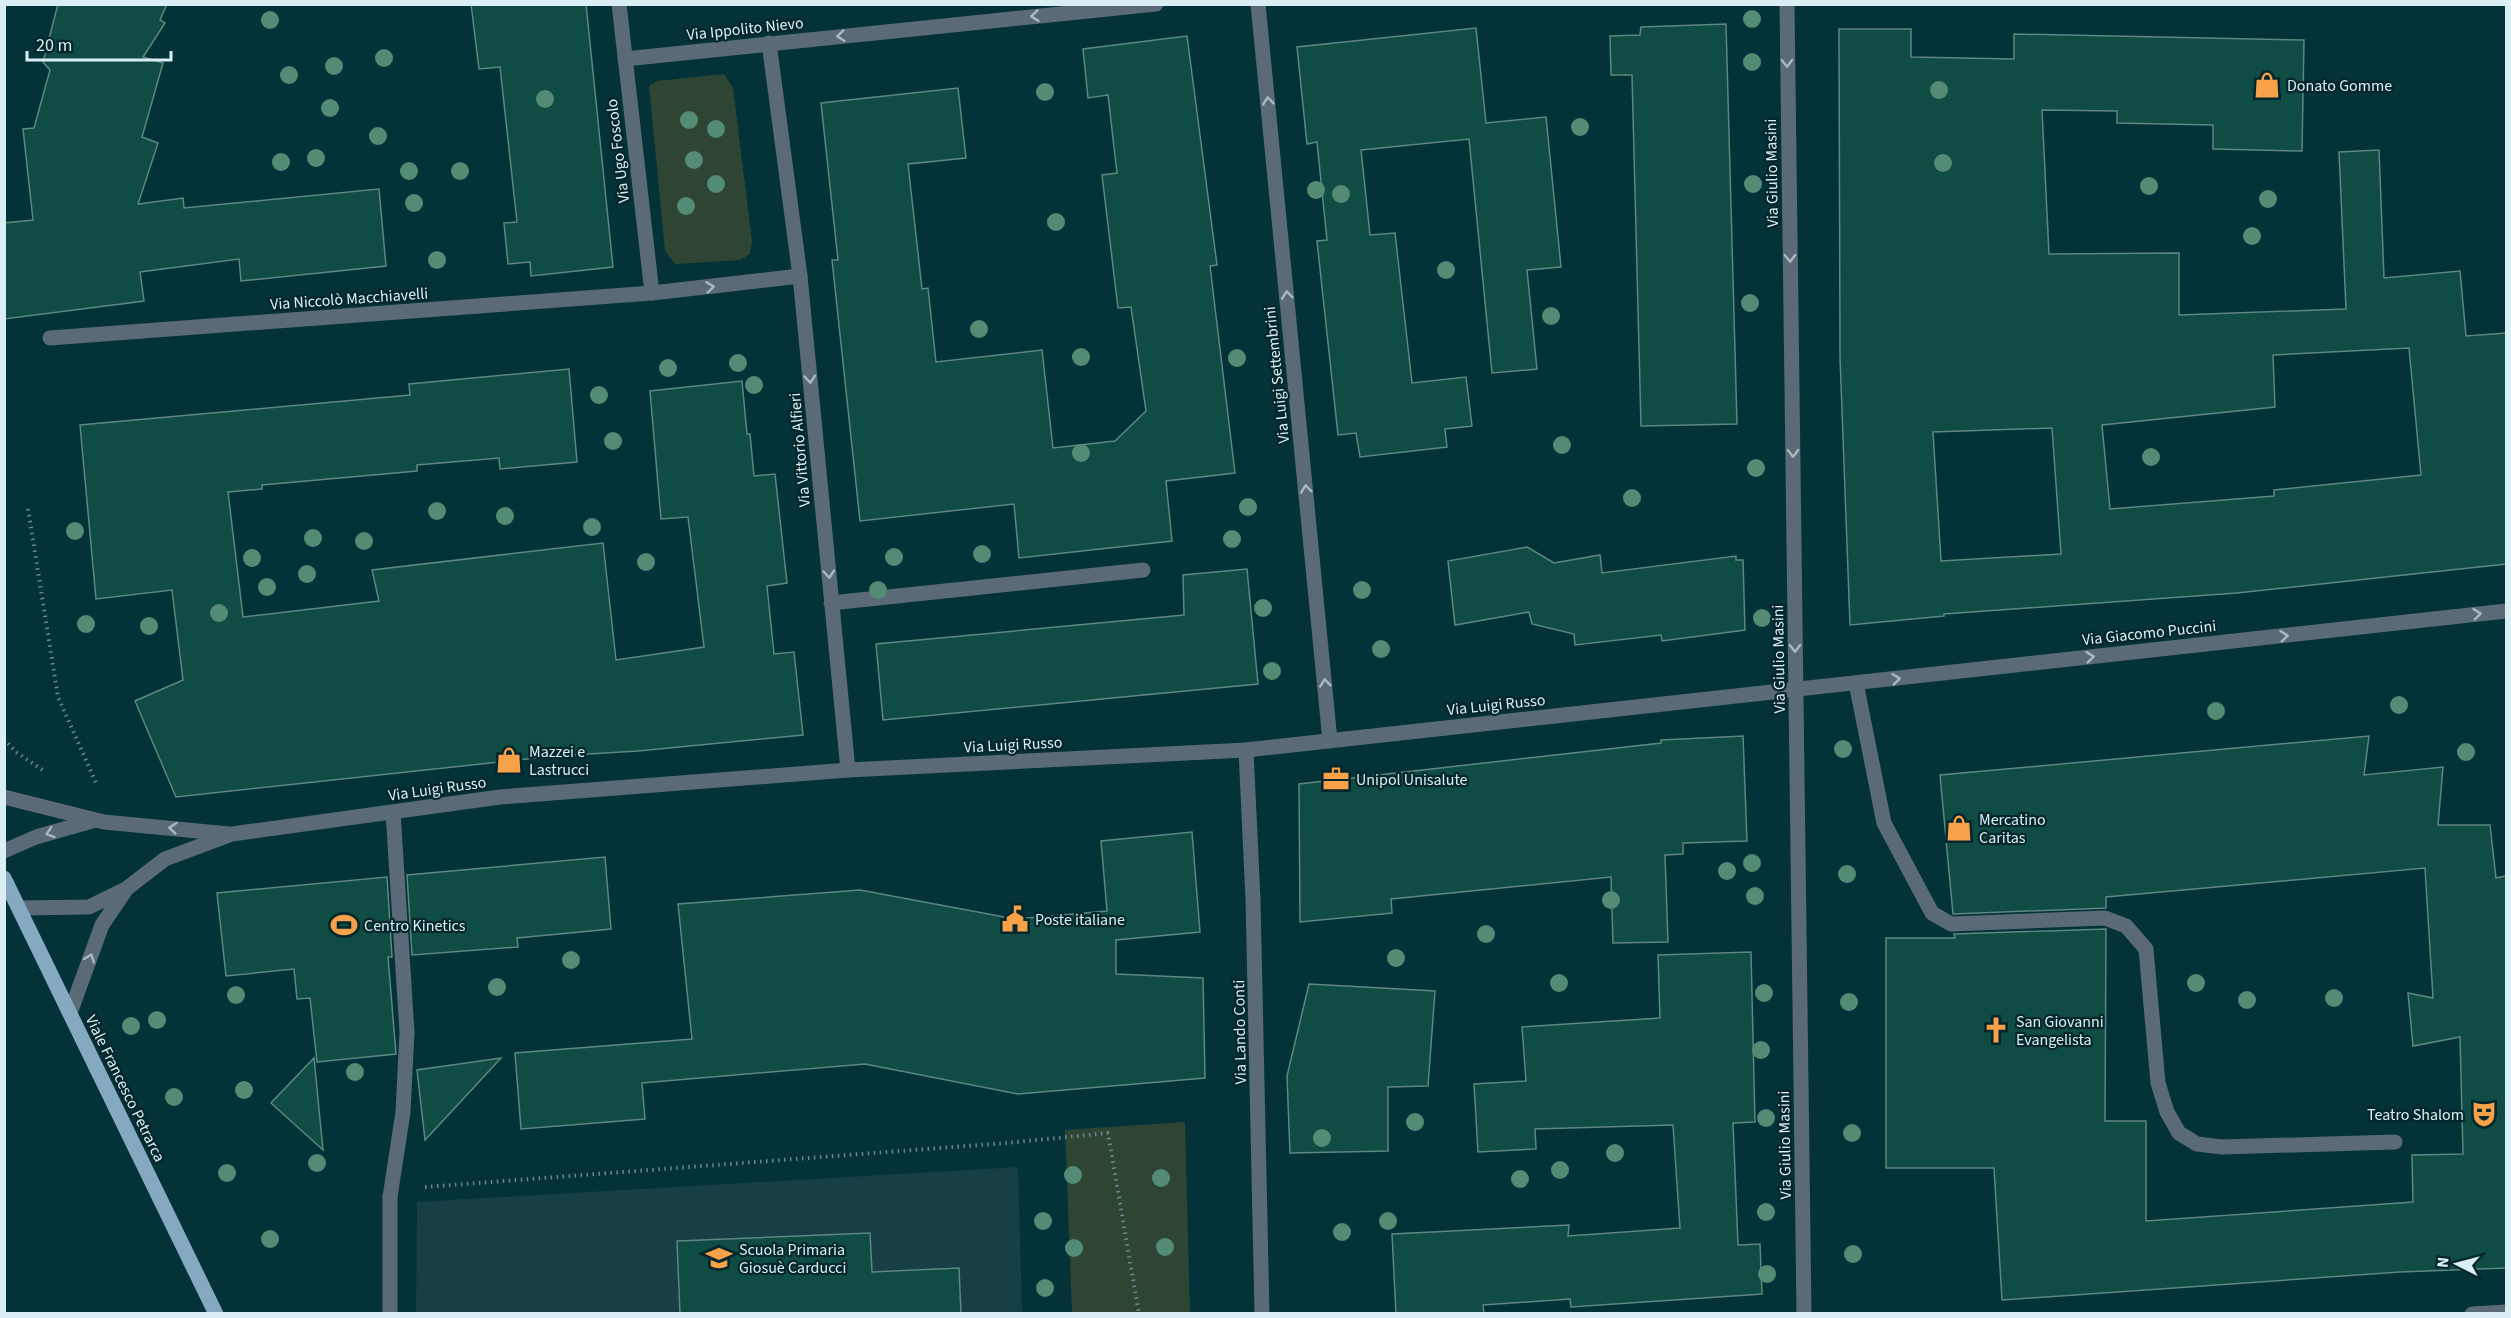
<svg xmlns="http://www.w3.org/2000/svg" width="2511" height="1318" font-family="'Source Sans 3',sans-serif">
<rect width="100%" height="100%" fill="#033238"/>
<path fill="#163f46" d="M1018,1167L1022,1313L416,1314L417,1202Z"/>
<g fill="#2e4534">
<path d="M724,74L733,88L752,241L750,254L740,260L675,264L665,251L649,86L657,81Z"/>
<path d="M1185,1122L1190,1313H1072L1065,1130Z"/>
</g>
<g fill="#0f4c43" stroke="#5d877f" stroke-width="1.5" fill-rule="evenodd">
<path d="M58,4H167L160,20L165,23L143,57L163,63L142,137L158,143L138,204L183,198L184,208L379,189L386,266L241,281L239,259L140,272L144,301L4,319V223L33,220L23,129L34,128L50,70L43,62Z"/>
<path d="M471,4H586L613,267L531,276L530,262L508,264L504,223L517,222L500,67L479,69Z"/>
<path d="M1726,24L1737,424L1641,426L1632,75H1611L1610,36L1640,35L1641,27Z"/>
<path d="M1476,28L1486,123L1546,117L1561,267L1527,270L1537,369L1492,373L1469,139L1361,150L1370,235L1395,233L1412,383L1466,377L1472,426L1445,429L1447,447L1360,457L1356,433L1338,435L1317,241L1327,240L1317,142L1307,144L1297,47Z"/>
<path d="M1839,29H1911V57L2014,59V34L2304,40L2302,151L2213,149V125L2117,123V111L2042,110L2049,254L2179,253V315L2346,309L2339,152L2379,150L2384,278L2460,271L2466,336L2506,333V564L2237,593L1944,614V616L1850,625L1840,357ZM2409,348L2421,475L2274,490V496L2110,509L2102,425L2275,407L2273,355ZM2052,428L2061,554L1941,561L1933,432Z"/>
<path d="M1187,36L1217,265L1210,266L1235,473L1166,481L1172,541L1019,558L1014,504L860,521L832,260H838L821,103L958,88L966,158L908,164L922,289L928,288L936,362L1042,350L1053,448L1115,441L1146,411L1131,307L1118,308L1102,175L1117,173L1108,95L1088,98L1083,49Z"/>
<path d="M569,369L577,462L500,469L499,458L417,465V471L262,485V489L228,492L243,617L379,601L372,570L603,543L616,660L704,647L688,517L661,519L650,391L742,381L747,434H750L754,476L775,474L787,583L767,586L774,654L794,652L803,735L638,751L555,756L176,797L135,701L183,680L172,590L96,599L80,425L410,395L409,384Z"/>
<path d="M1527,547L1554,563L1600,555L1602,573L1736,556V560H1743L1745,630L1662,641L1661,635L1575,645L1574,634L1532,624L1529,612L1455,625L1448,561Z"/>
<path d="M1247,569L1258,684L883,720L876,644L1184,615L1183,575Z"/>
<path d="M1743,736L1747,841L1683,843V854L1665,855L1668,942L1613,943L1611,877L1391,899L1392,913L1300,922L1299,784L1661,743V740Z"/>
<path d="M2369,736L2364,775L2443,767L2438,825H2490L2496,878L2506,876V1268L2400,1272L2002,1300L1994,1168H1886V938H1955L1954,934L2106,929L2105,1121H2146V1221L2413,1202L2412,1155L2463,1154L2460,1037L2413,1046L2408,993L2433,998L2425,868L2106,897V908L1953,914L1940,775Z"/>
<path d="M1192,832L1200,932L1116,940V974L1203,978L1205,1078L1018,1094L865,1064L642,1083L645,1119L521,1129L515,1053L692,1039L678,904L860,890L1015,919L1107,911L1101,841Z"/>
<path d="M605,857L611,929L517,938L518,947L412,955L407,875Z"/>
<path d="M387,877L392,957H388L396,1054L317,1062L310,998L297,999L294,969L226,976L217,893Z"/>
<path d="M1751,952L1755,1122L1733,1123L1738,1245L1760,1244L1762,1294L1571,1307L1570,1299L1483,1305L1484,1314H1396L1392,1234L1569,1225L1568,1236L1680,1228L1673,1125L1535,1129L1536,1149L1478,1152L1474,1084L1526,1081L1522,1027L1660,1018L1658,955Z"/>
<path d="M1309,984L1435,991L1428,1086L1388,1087V1151L1290,1153L1287,1076Z"/>
<path d="M314,1058L323,1150L271,1103Z"/>
<path d="M501,1058L425,1140L417,1070Z"/>
<path d="M870,1233L872,1272L959,1268L961,1314H680L677,1241Z"/>
</g>
<g fill="none" stroke-linecap="round" stroke-linejoin="round">
<g stroke="#678a8f" stroke-width="4" stroke-dasharray="1.5 4.5" stroke-linecap="butt">
<path d="M28,509L58,697L97,785"/>
<path d="M4,739L16,752L44,771"/>
<path d="M425,1187L1006,1143L1108,1133L1139,1314"/>
</g>
<g stroke="#5a6a76" stroke-width="15">
<path d="M831,603L1143,570"/>
<path d="M1856,683L1884,823L1932,913L1951,924L2105,918L2126,926L2146,949L2158,1083L2167,1112L2179,1133L2197,1144L2222,1147L2395,1142"/>
<path d="M390,1197L403,1112L407,1032L393,812"/>
</g>
<g stroke="#5a6a76" stroke-width="15">
<path d="M619,4L652,293"/>
<path d="M1258,4L1330,741"/>
<path d="M1787,4L1804,1314"/>
<path d="M769,43L800,276"/>
<path d="M625,59L1156,4"/>
<path d="M50,338L652,293L800,276L848,770"/>
<path d="M1246,750L1253,899L1262,1314"/>
<path d="M4,797L104,822L229,834"/>
<path d="M4,851L36,837L92,821"/>
<path d="M19,908L89,907L126,889L165,859L232,834L500,797L848,770L1246,750L2506,611"/>
<path d="M70,1013L102,925L125,891"/>
<path d="M390,1314V1197"/>
<path d="M2472,1314L2506,1312"/>
</g>
<path stroke="#86a9c2" stroke-width="15" d="M4,878L216,1314"/>
</g>
<g fill="#548b74">
<circle cx="1752" cy="19" r="9"/>
<circle cx="270" cy="20" r="9"/>
<circle cx="384" cy="58" r="9"/>
<circle cx="1752" cy="62" r="9"/>
<circle cx="334" cy="66" r="9"/>
<circle cx="289" cy="75" r="9"/>
<circle cx="1939" cy="90" r="9"/>
<circle cx="1045" cy="92" r="9"/>
<circle cx="545" cy="99" r="9"/>
<circle cx="330" cy="108" r="9"/>
<circle cx="689" cy="120" r="9"/>
<circle cx="1580" cy="127" r="9"/>
<circle cx="716" cy="129" r="9"/>
<circle cx="378" cy="136" r="9"/>
<circle cx="316" cy="158" r="9"/>
<circle cx="694" cy="160" r="9"/>
<circle cx="281" cy="162" r="9"/>
<circle cx="1943" cy="163" r="9"/>
<circle cx="409" cy="171" r="9"/>
<circle cx="460" cy="171" r="9"/>
<circle cx="716" cy="184" r="9"/>
<circle cx="1753" cy="184" r="9"/>
<circle cx="2149" cy="186" r="9"/>
<circle cx="1316" cy="190" r="9"/>
<circle cx="1341" cy="194" r="9"/>
<circle cx="2268" cy="199" r="9"/>
<circle cx="414" cy="203" r="9"/>
<circle cx="686" cy="206" r="9"/>
<circle cx="1056" cy="222" r="9"/>
<circle cx="2252" cy="236" r="9"/>
<circle cx="437" cy="260" r="9"/>
<circle cx="1446" cy="270" r="9"/>
<circle cx="1750" cy="303" r="9"/>
<circle cx="1551" cy="316" r="9"/>
<circle cx="979" cy="329" r="9"/>
<circle cx="1081" cy="357" r="9"/>
<circle cx="1237" cy="358" r="9"/>
<circle cx="738" cy="363" r="9"/>
<circle cx="668" cy="368" r="9"/>
<circle cx="754" cy="385" r="9"/>
<circle cx="599" cy="395" r="9"/>
<circle cx="613" cy="441" r="9"/>
<circle cx="1562" cy="445" r="9"/>
<circle cx="1081" cy="453" r="9"/>
<circle cx="2151" cy="457" r="9"/>
<circle cx="1756" cy="468" r="9"/>
<circle cx="1632" cy="498" r="9"/>
<circle cx="1248" cy="507" r="9"/>
<circle cx="437" cy="511" r="9"/>
<circle cx="505" cy="516" r="9"/>
<circle cx="592" cy="527" r="9"/>
<circle cx="75" cy="531" r="9"/>
<circle cx="313" cy="538" r="9"/>
<circle cx="1232" cy="539" r="9"/>
<circle cx="364" cy="541" r="9"/>
<circle cx="982" cy="554" r="9"/>
<circle cx="894" cy="557" r="9"/>
<circle cx="252" cy="558" r="9"/>
<circle cx="646" cy="562" r="9"/>
<circle cx="307" cy="574" r="9"/>
<circle cx="267" cy="587" r="9"/>
<circle cx="878" cy="590" r="9"/>
<circle cx="1362" cy="590" r="9"/>
<circle cx="1263" cy="608" r="9"/>
<circle cx="219" cy="613" r="9"/>
<circle cx="1762" cy="618" r="9"/>
<circle cx="86" cy="624" r="9"/>
<circle cx="149" cy="626" r="9"/>
<circle cx="1381" cy="649" r="9"/>
<circle cx="1272" cy="671" r="9"/>
<circle cx="2399" cy="705" r="9"/>
<circle cx="2216" cy="711" r="9"/>
<circle cx="1843" cy="749" r="9"/>
<circle cx="2466" cy="752" r="9"/>
<circle cx="1752" cy="863" r="9"/>
<circle cx="1727" cy="871" r="9"/>
<circle cx="1847" cy="874" r="9"/>
<circle cx="1755" cy="896" r="9"/>
<circle cx="1611" cy="900" r="9"/>
<circle cx="1486" cy="934" r="9"/>
<circle cx="1396" cy="958" r="9"/>
<circle cx="571" cy="960" r="9"/>
<circle cx="1559" cy="983" r="9"/>
<circle cx="2196" cy="983" r="9"/>
<circle cx="497" cy="987" r="9"/>
<circle cx="1764" cy="993" r="9"/>
<circle cx="236" cy="995" r="9"/>
<circle cx="2334" cy="998" r="9"/>
<circle cx="2247" cy="1000" r="9"/>
<circle cx="1849" cy="1002" r="9"/>
<circle cx="157" cy="1020" r="9"/>
<circle cx="131" cy="1026" r="9"/>
<circle cx="1761" cy="1050" r="9"/>
<circle cx="355" cy="1072" r="9"/>
<circle cx="244" cy="1090" r="9"/>
<circle cx="174" cy="1097" r="9"/>
<circle cx="1766" cy="1118" r="9"/>
<circle cx="1415" cy="1122" r="9"/>
<circle cx="1852" cy="1133" r="9"/>
<circle cx="1322" cy="1138" r="9"/>
<circle cx="1615" cy="1153" r="9"/>
<circle cx="317" cy="1163" r="9"/>
<circle cx="1560" cy="1170" r="9"/>
<circle cx="227" cy="1173" r="9"/>
<circle cx="1073" cy="1175" r="9"/>
<circle cx="1161" cy="1178" r="9"/>
<circle cx="1520" cy="1179" r="9"/>
<circle cx="1766" cy="1212" r="9"/>
<circle cx="1043" cy="1221" r="9"/>
<circle cx="1388" cy="1221" r="9"/>
<circle cx="1342" cy="1232" r="9"/>
<circle cx="270" cy="1239" r="9"/>
<circle cx="1165" cy="1247" r="9"/>
<circle cx="1074" cy="1248" r="9"/>
<circle cx="1853" cy="1254" r="9"/>
<circle cx="1767" cy="1274" r="9"/>
<circle cx="1045" cy="1288" r="9"/>
</g>
<defs><path id="oneway-chevron" d="M-2-3.5L2.5 0L-2 3.5" fill="none" stroke-width="1.6" stroke-linecap="round" stroke-linejoin="round" transform="scale(1.5)"/></defs>
<g stroke="#a6bac1">
<use href="#oneway-chevron" transform="translate(1035 16) rotate(174)"/>
<use href="#oneway-chevron" transform="translate(841 36) rotate(174)"/>
<use href="#oneway-chevron" transform="translate(1787 63) rotate(89)"/>
<use href="#oneway-chevron" transform="translate(1268 101) rotate(-96)"/>
<use href="#oneway-chevron" transform="translate(1790 258) rotate(89)"/>
<use href="#oneway-chevron" transform="translate(710 287) rotate(-7)"/>
<use href="#oneway-chevron" transform="translate(1287 295) rotate(-96)"/>
<use href="#oneway-chevron" transform="translate(810 379) rotate(85)"/>
<use href="#oneway-chevron" transform="translate(1793 453) rotate(89)"/>
<use href="#oneway-chevron" transform="translate(1306 489) rotate(-96)"/>
<use href="#oneway-chevron" transform="translate(829 574) rotate(85)"/>
<use href="#oneway-chevron" transform="translate(2477 614) rotate(-6)"/>
<use href="#oneway-chevron" transform="translate(2284 636) rotate(-6)"/>
<use href="#oneway-chevron" transform="translate(1795 648) rotate(89)"/>
<use href="#oneway-chevron" transform="translate(2090 657) rotate(-6)"/>
<use href="#oneway-chevron" transform="translate(1896 679) rotate(-6)"/>
<use href="#oneway-chevron" transform="translate(1325 683) rotate(-96)"/>
<use href="#oneway-chevron" transform="translate(173 828) rotate(-174)"/>
<use href="#oneway-chevron" transform="translate(50 833) rotate(163)"/>
<use href="#oneway-chevron" transform="translate(90 958) rotate(-70)"/>
</g>
<defs>
<g id="shop-bare" transform="scale(2.07)"><path d="M-5-2.5h2.3a2.7 3.5 0 0 1 5.4 0H5L5.5 6h-11ZM-1.5-2.5h3a1.5 2.3 0 0 0-3 0Z" fill="#f7a149" stroke="#05262c" stroke-width="2.5" paint-order="stroke"/></g>
<g id="office-bare" transform="scale(2.07)"><path d="M-6-3h4V-5.5h4V-3h4V5H-6ZM-1-4.5V-3h2v-1.5ZM-6 0V1H6V0Z" fill="#f7a149" stroke="#05262c" stroke-width="2.5" paint-order="stroke"/></g>
<g id="civic-bare" transform="scale(2.07)"><path d="M-.6-6.5H3V-4.5H.6V-3L4-1V1h2V6H-6V1h2V-1L-.6-3ZM-1.2 2.5V6h2.4V2.5Z" fill="#f7a149" stroke="#05262c" stroke-width="2.5" paint-order="stroke"/></g>
<g id="stadium-bare" transform="scale(2.07)"><path d="M0-5a6.5 5 0 1 0 0 10a6.5 5 0 1 0 0-10ZM-3.5-1.8h7v3.6h-7Z" fill="#f7a149" stroke="#05262c" stroke-width="2.5" paint-order="stroke"/></g>
<g id="church-bare" transform="scale(2.07)"><path d="M-1.2-6h2.4v3.5h3.3v2.4h-3.3V6h-2.4V-.1h-3.3v-2.4h3.3Z" fill="#f7a149" stroke="#05262c" stroke-width="2.5" paint-order="stroke"/></g>
<g id="theatre-bare" transform="scale(2.07)"><path d="M-5-5.5Q0-4 5-5.5V0Q5 5 0 6Q-5 5-5 0ZM-3.3-2.5H-1v1.5H-3.3ZM1-2.5H3.3v1.5H1ZM-2.8 1Q0 5.5 2.8 1Z" fill="#f7a149" stroke="#05262c" stroke-width="2.5" paint-order="stroke"/></g>
<g id="school-bare" transform="scale(2.07)"><path d="M0-5L7-2L0 1L-7-2ZM-4 1L0 2.5L4 1V4Q0 6-4 4Z" fill="#f7a149" stroke="#05262c" stroke-width="2.5" paint-order="stroke"/></g>
</defs>
<g fill-rule="evenodd">
<use href="#shop-bare" x="2267" y="85"/>
<use href="#shop-bare" x="509" y="760"/>
<use href="#office-bare" x="1336" y="779"/>
<use href="#shop-bare" x="1959" y="828"/>
<use href="#civic-bare" x="1015" y="919"/>
<use href="#stadium-bare" x="344" y="925"/>
<use href="#church-bare" x="1996" y="1030"/>
<use href="#theatre-bare" x="2484" y="1114"/>
<use href="#school-bare" x="719" y="1258"/>
</g>
<g text-anchor="middle" stroke-width="4.5" stroke-linejoin="round" paint-order="stroke">
<g font-size="16" fill="#d9eff3" stroke="#05262c">
<text transform="translate(745 28) rotate(-6)" y="6">Via Ippolito Nievo</text>
<text transform="translate(617 151) rotate(-97)" y="6">Via Ugo Foscolo</text>
<text transform="translate(1771 173) rotate(-91)" y="6">Via Giulio Masini</text>
<text transform="translate(349 298) rotate(-4)" y="6">Via Niccolò Macchiavelli</text>
<text transform="translate(1276 375) rotate(-96)" y="6">Via Luigi Settembrini</text>
<text transform="translate(799 450) rotate(-95)" y="6">Via Vittorio Alfieri</text>
<text transform="translate(2149 632) rotate(-6)" y="6">Via Giacomo Puccini</text>
<text transform="translate(1778 659) rotate(-91)" y="6">Via Giulio Masini</text>
<text transform="translate(1496 704) rotate(-6)" y="6">Via Luigi Russo</text>
<text transform="translate(1013 744) rotate(-3)" y="6">Via Luigi Russo</text>
<text transform="translate(437 788) rotate(-8)" y="6">Via Luigi Russo</text>
<text transform="translate(1239 1032) rotate(-91)" y="6">Via Lando Conti</text>
<text transform="translate(126 1088) rotate(64)" y="6">Viale Francesco Petrarca</text>
<text transform="translate(1784 1145) rotate(-91)" y="6">Via Giulio Masini</text>
</g>
<g font-size="16" fill="#d9eff3" stroke="#05262c" text-anchor="start">
<text x="2287" y="91">Donato Gomme</text>
<text x="529" y="757">Mazzei e<tspan x="529" dy="18">Lastrucci</tspan></text>
<text x="1356" y="785">Unipol Unisalute</text>
<text x="1979" y="825">Mercatino<tspan x="1979" dy="18">Caritas</tspan></text>
<text x="1035" y="925">Poste italiane</text>
<text x="364" y="931">Centro Kinetics</text>
<text x="2016" y="1027">San Giovanni<tspan x="2016" dy="18">Evangelista</tspan></text>
<text x="2464" y="1120" text-anchor="end">Teatro Shalom</text>
<text x="739" y="1255">Scuola Primaria<tspan x="739" dy="18">Giosuè Carducci</tspan></text>
</g>
</g>
<rect width="2511" height="1318" fill="none" stroke="#d9eff3" stroke-width="12"/>
<g transform="translate(2457 1264) rotate(276)" stroke="#05262c" stroke-width="4.5" paint-order="stroke">
<path d="M0-4.5L10 22L0 15L-10 22Z" fill="#d9eff3"/>
<text y="-9" font-size="16" font-weight="bold" text-anchor="middle" fill="#d9eff3">N</text>
</g>
<path d="M27 51v9h144v-9" fill="none" stroke="#d9eff3" stroke-width="3"/>
<text x="36" y="51" font-size="18" fill="#d9eff3" stroke="#05262c" stroke-width="4.5" paint-order="stroke">20 m</text>
</svg>
